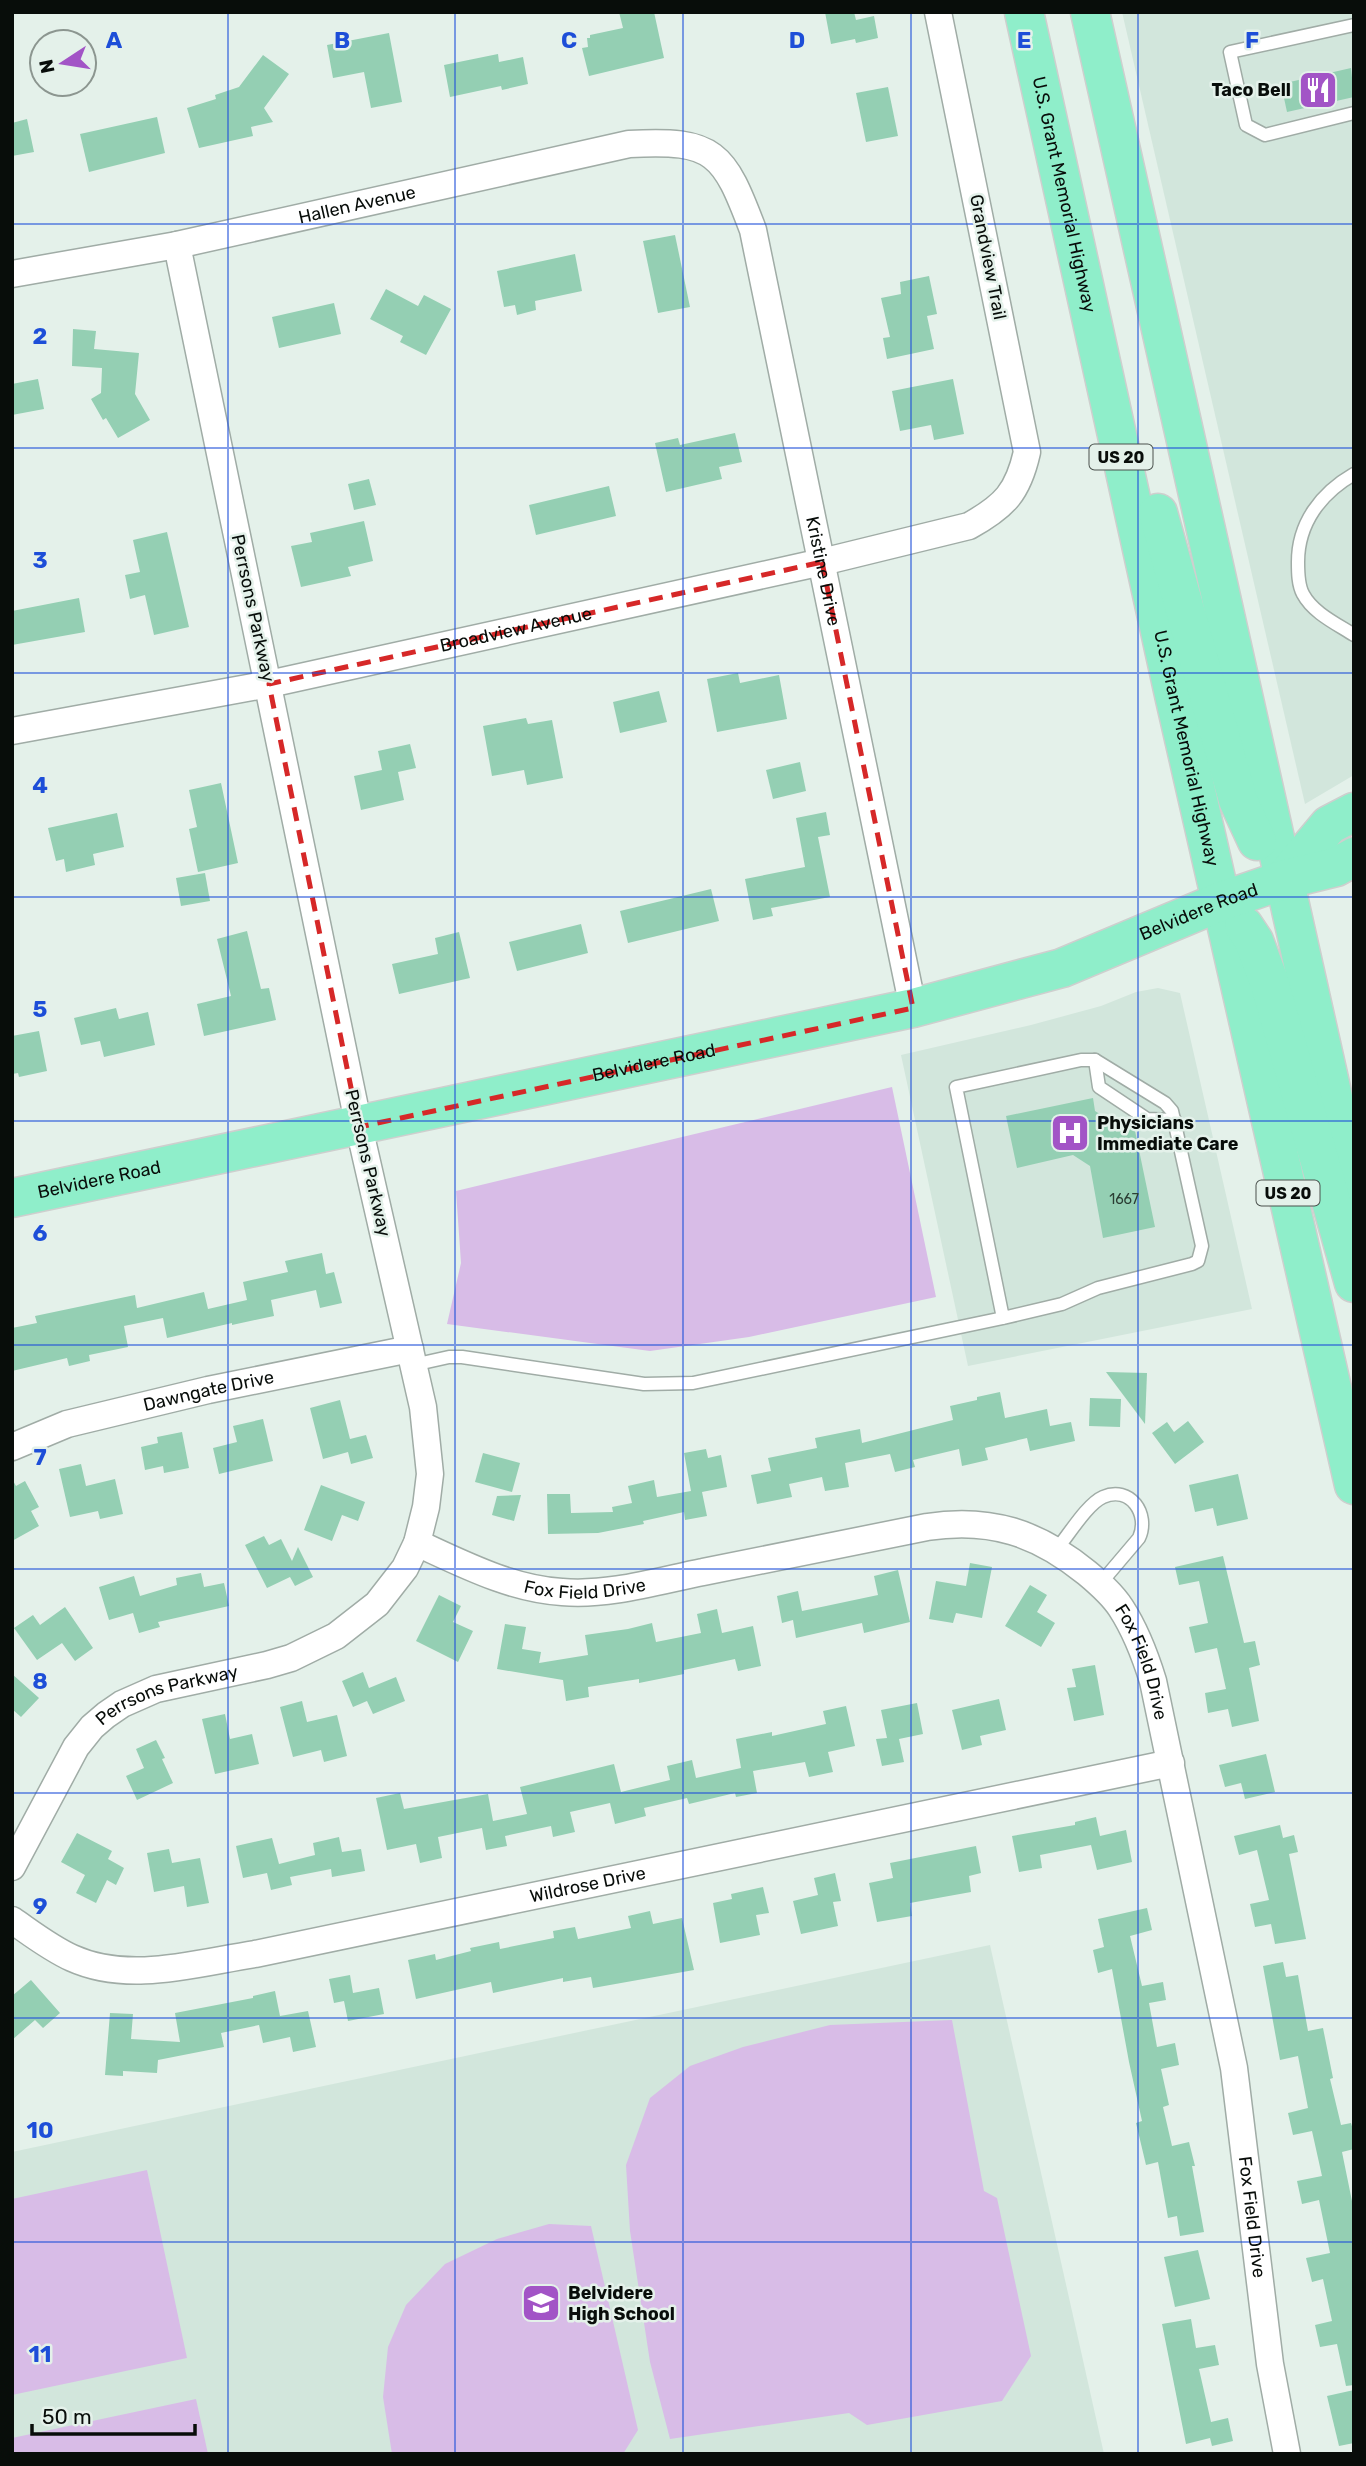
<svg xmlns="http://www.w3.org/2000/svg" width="1366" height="2466" font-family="Rubik,sans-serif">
<rect width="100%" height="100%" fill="#e4f1ea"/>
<g fill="#d2e6dc">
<path d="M1122,12H1354V775L1305,804Z"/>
<path d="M1158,988L1180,993L1252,1309L968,1366L901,1055L1031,1025L1101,1006L1136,992Z"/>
<path d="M990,1945L1104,2454H12V2152Z"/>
</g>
<g fill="#d8bce7">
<path d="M892,1087L936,1297L749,1337L650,1351L447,1324L461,1263L456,1191Z"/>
<path d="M952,2020L984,2191L997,2198L1031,2356L1002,2401L867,2425L849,2413L670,2439L650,2362L630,2231L626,2165L650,2098L690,2066L743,2047L830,2025Z"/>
<path d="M147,2170L187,2358L12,2395V2199Z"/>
<path d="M549,2224L591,2226L638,2430L623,2454H392L383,2397L388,2347L406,2305L445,2264L497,2239Z"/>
<path d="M196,2399L208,2454H12V2438Z"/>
</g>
<g fill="#94cfb3">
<path d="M619,12H654L664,58L589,76L582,48L588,47L587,38H590V35L623,28Z"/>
<path d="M825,12H854L856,20L874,16L878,38L856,43L855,39L831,44Z"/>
<path d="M389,33L402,102L371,108L364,72L333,78L327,45Z"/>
<path d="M498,54L499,62L523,57L528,84L502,90L501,86L450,97L444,65Z"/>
<path d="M263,55L289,74L264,108L273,122L251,127L253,136L199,148L187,108L216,99L215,95L239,87Z"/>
<path d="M1351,68L1354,97L1287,112L1281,84Z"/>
<path d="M888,87L898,136L866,142L856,93Z"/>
<path d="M157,117L165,153L89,172L80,134Z"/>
<path d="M27,119L34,152L12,156V123Z"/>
<path d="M675,235L690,307L658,313L643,241Z"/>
<path d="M575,254L582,291L535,301L536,310L517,315L515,305L504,307L497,271Z"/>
<path d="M929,276L937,314L927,316L934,349L887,359L883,338L890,337L881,298L901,294L900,282Z"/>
<path d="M386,289L418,306L424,295L451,309L426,355L400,342L403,336L370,319Z"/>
<path d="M334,303L341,334L279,348L272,317Z"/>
<path d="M73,329L96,331L94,349L139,353L135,394L150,420L118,438L106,418L103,420L91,399L101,393L102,368L72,366Z"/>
<path d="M38,379L44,409L12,415V384Z"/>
<path d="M953,379L964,434L934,440L931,425L900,431L892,391Z"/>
<path d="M735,433L742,462L719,467L722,479L666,492L655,443L678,438L680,445Z"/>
<path d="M369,479L376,505L354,510L348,484Z"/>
<path d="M609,486L616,516L536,535L529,505Z"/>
<path d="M364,521L373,561L348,567L351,576L301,587L291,546L312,542L310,533Z"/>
<path d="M167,532L189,627L154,635L145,595L130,599L125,575L140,572L133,540Z"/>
<path d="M79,598L85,632L12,645V611Z"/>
<path d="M738,673L740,683L779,675L787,719L717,732L707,679Z"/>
<path d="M659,691L667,722L620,733L613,702Z"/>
<path d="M526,718L528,724L552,720L563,778L527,785L524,770L492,776L483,726Z"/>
<path d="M410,744L416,768L398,772L404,800L361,810L354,776L382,770L378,751Z"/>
<path d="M800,762L806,791L773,799L766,770Z"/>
<path d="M221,783L238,863L198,872L189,829L197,827L189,790Z"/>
<path d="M826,812L830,835L818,837L830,897L771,908L773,916L753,920L745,879L805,867L796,818Z"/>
<path d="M117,813L124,847L93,854L95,865L66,872L64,859L56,861L48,828Z"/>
<path d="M205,873L210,901L181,906L176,878Z"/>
<path d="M711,889L719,921L628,943L620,911Z"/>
<path d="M581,924L588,953L517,971L509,942Z"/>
<path d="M247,931L261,989L269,988L276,1020L204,1036L197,1004L231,996L217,939Z"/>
<path d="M459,932L470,978L399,994L392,964L438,954L435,938Z"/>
<path d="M116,1008L119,1019L148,1012L155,1045L104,1057L100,1041L81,1045L74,1018Z"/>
<path d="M39,1031L47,1071L19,1077L18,1073L12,1074V1036Z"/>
<path d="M1093,1098L1095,1111L1122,1128L1134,1126L1155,1227L1103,1238L1090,1166L1073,1155L1017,1168L1006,1116Z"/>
<path d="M322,1253L326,1274L334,1272L342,1303L320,1308L316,1290L271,1300L274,1316L232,1325V1323L167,1338L163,1318L124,1326L128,1347L89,1355L90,1361L69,1366L67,1358L12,1371V1328L37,1323L35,1316L135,1295L137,1308L204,1292L208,1309L247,1300L243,1282L288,1272L285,1261Z"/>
<path d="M1106,1372L1147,1373L1145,1424Z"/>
<path d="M1000,1392L1005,1418L1047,1409L1050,1426L1071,1422L1075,1441L1030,1451L1027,1438L985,1448L988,1460L962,1466L959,1449L913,1460L915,1467L895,1472L890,1454L845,1463L849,1487L825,1491L822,1477L789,1484L792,1497L757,1504L751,1475L771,1471L768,1458L817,1448L815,1438L860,1429L862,1443L953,1420L950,1406L977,1400V1397Z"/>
<path d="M1090,1398L1121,1399L1120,1427L1089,1426Z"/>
<path d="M340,1400L350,1439L366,1435L373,1458L351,1464L348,1452L323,1459L310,1408Z"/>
<path d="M263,1419L273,1461L219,1474L213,1448L237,1442L233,1426Z"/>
<path d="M1188,1421L1204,1442L1175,1464L1152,1433L1167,1422L1174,1432Z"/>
<path d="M182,1432L189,1468L164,1473L163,1466L145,1470L141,1447L158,1443L157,1437Z"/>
<path d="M706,1449L708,1458L721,1455L727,1487L702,1492L707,1516L685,1520L684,1512L643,1521L644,1524L598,1533L548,1534L547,1494H570L571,1513L613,1512L612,1507L632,1503L628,1486L654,1480L657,1497L691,1491L684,1453Z"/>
<path d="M483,1453L520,1463L512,1492L475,1482Z"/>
<path d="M81,1464L86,1486L115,1479L123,1514L100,1519L98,1511L70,1517L59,1469Z"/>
<path d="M1238,1474L1248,1519L1217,1526L1213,1508L1195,1512L1189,1485Z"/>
<path d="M12,1479L16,1486L25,1481L39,1507L31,1511L39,1526L12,1541Z"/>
<path d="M321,1485L365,1502L358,1521L342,1515L332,1541L304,1530Z"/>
<path d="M521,1495L514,1521L492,1515L497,1496Z"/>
<path d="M264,1536L269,1545L281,1539L292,1561L298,1547L313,1577L295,1586L290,1577L267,1588L245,1545Z"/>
<path d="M1223,1556L1244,1643L1255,1641L1260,1665L1249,1668L1259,1721L1232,1727L1228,1709L1208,1713L1205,1693L1226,1689L1217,1648L1195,1653L1189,1627L1208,1623L1199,1581L1179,1585L1175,1567Z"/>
<path d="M970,1563L992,1567L982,1618L956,1613L953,1623L929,1619L936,1581L966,1586Z"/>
<path d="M898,1570L910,1622L864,1633L862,1623L796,1638L793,1620L782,1623L777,1596L798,1591L802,1611L826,1606L878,1595L874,1576Z"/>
<path d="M201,1573L204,1587L224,1583L229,1606L158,1622L160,1627L139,1633L133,1613L109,1620L99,1587L134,1576L140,1596L177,1585L176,1578Z"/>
<path d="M1030,1585L1047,1595L1037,1612L1055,1623L1041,1647L1005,1626Z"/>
<path d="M439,1595L461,1606L453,1622L473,1631L458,1662L416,1641Z"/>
<path d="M65,1607L93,1648L75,1661L62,1643L37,1660L14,1628L33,1615L40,1625Z"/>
<path d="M717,1609L722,1633L753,1626L761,1666L738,1671L735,1659L684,1670V1674L639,1683V1679L588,1687L589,1697L566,1701L563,1680L497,1669L505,1624L526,1627L522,1649L541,1652L539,1663L588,1655L585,1635L628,1629L652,1623L656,1642L701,1633L697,1614Z"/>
<path d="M1095,1665L1104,1715L1074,1721L1067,1688L1076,1687L1072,1669Z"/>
<path d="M363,1672L369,1688L396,1677L405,1701L373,1714L367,1701L353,1707L342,1681Z"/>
<path d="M12,1674L39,1698L21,1717L12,1709Z"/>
<path d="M999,1699L1006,1730L980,1736L982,1745L962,1750L952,1710Z"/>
<path d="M302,1701L307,1722L337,1715L347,1756L324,1762L321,1750L293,1757L280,1707Z"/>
<path d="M917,1703L923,1734L899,1739L904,1762L882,1766L876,1739L887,1738L881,1710Z"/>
<path d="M846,1706L855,1746L828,1752L833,1772L809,1777L805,1762L753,1771L757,1793L736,1797L735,1793L689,1804L687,1798L644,1808L646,1816L615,1824L610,1803L570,1812L575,1832L553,1837L551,1826L505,1836L507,1846L486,1850L482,1828L438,1837L442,1858L420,1863L416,1844L387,1850L376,1798L400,1793L404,1809L488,1794L493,1821L527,1814L520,1787L614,1764L621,1792L670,1780L667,1766L692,1760L696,1778L741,1768L736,1739L772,1732V1736L826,1724L823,1711Z"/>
<path d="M225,1714L230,1739L252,1734L259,1764L215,1774L202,1719Z"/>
<path d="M156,1740L165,1758L162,1759L173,1783L137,1800L126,1776L144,1768L136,1749Z"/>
<path d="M1266,1754L1275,1792L1245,1799L1241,1783L1225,1787L1219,1765Z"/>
<path d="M1096,1817L1100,1836L1126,1830L1132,1862L1097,1870L1091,1845L1040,1855L1042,1868L1019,1872L1012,1836L1075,1825V1822Z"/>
<path d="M1280,1825L1283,1838L1294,1835L1298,1852L1289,1854L1306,1939L1275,1944L1271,1924L1255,1927L1250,1904L1269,1900L1257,1850L1239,1855L1234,1836Z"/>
<path d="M77,1833L112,1851L108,1859L124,1868L116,1885L107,1880L96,1903L76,1893L85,1875L61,1862Z"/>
<path d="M339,1837L342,1852L361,1849L365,1871L332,1877L331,1869L290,1877L292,1885L271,1890L267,1873L243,1878L236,1846L272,1838L279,1864L315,1855L313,1843Z"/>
<path d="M976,1846L981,1873L969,1876L971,1892L910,1903L912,1916L877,1922L869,1883L893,1878L890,1863Z"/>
<path d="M169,1849L172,1863L200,1858L209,1903L187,1907L184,1886L154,1892L147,1853Z"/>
<path d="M835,1873L841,1901L833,1902L838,1926L801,1934L793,1901L818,1895L814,1878Z"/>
<path d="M763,1887L769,1913L756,1915L760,1935L720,1943L713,1903L732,1899L731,1894Z"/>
<path d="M1147,1908L1152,1930L1130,1936L1142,1986L1163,1982L1166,2000L1149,2003L1157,2047L1175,2043L1179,2065L1161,2069L1169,2105L1163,2107L1172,2146L1189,2142L1195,2166H1192L1204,2232L1180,2236L1177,2216L1168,2218L1158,2162L1146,2165L1136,2123L1142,2121L1129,2062L1112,1969L1098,1973L1093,1950L1104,1947L1098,1919Z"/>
<path d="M650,1911L653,1924L682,1918L694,1970L593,1988L591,1977L563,1982V1978L493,1993L491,1982L416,1999L408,1960L435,1954L436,1960L471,1951L470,1948L499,1942L500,1949L554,1938L553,1931L575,1927L578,1939L631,1928L628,1916Z"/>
<path d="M1283,1962L1286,1977L1298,1975L1308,2031L1323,2028L1333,2078L1330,2079L1341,2125L1351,2123L1354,2133V2149L1342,2152L1354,2211V2385L1346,2386L1337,2344L1320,2347L1315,2325L1332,2321L1323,2279L1312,2282L1306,2258L1330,2253L1319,2200L1302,2204L1297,2181L1322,2176L1312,2131L1293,2135L1288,2113L1308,2108L1298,2056L1280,2060L1276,2038L1263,1966Z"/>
<path d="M350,1975L353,1993L379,1988L384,2014L348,2021L344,2001L334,2003L329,1979Z"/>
<path d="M31,1980L60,2013L43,2028L35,2020L12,2040V1996Z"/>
<path d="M275,1991L280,2016L308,2011L316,2047L293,2052L290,2037L263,2043L259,2025L221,2033L224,2047L158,2060L157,2073L123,2071V2076L105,2075L110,2013L133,2014L131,2039L180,2042L175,2013L253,1998V1996Z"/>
<path d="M1198,2250L1210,2299L1175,2307L1164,2257Z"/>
<path d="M1191,2319L1196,2348L1215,2345L1219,2365L1199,2369L1211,2422L1228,2418L1233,2441L1212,2446L1210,2438L1186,2444L1162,2324Z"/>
<path d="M1354,2390V2443L1339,2446L1327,2396Z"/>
</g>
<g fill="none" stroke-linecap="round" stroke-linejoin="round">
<g stroke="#a0aca6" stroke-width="15">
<g id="lane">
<path d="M1354,25L1230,52L1246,125L1265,135L1354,113"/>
<path d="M1354,474C1321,493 1298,523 1298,562C1298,572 1298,585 1303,594C1313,613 1337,624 1354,635"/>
<path d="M1095,1060L1099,1087L1147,1119L1175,1120"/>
<path d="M413,1365L449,1357H462L644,1384L693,1383L1003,1318L1062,1304L1098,1288L1192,1264L1198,1261L1202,1246L1172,1111L1165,1103L1095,1060H1081L956,1087L1003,1318"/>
<path d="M1056,1550C1068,1536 1087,1504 1103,1497C1130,1485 1150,1514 1139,1538L1100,1584"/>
</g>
</g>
<g stroke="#a0aca6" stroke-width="29">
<g id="street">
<path id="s1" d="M12,274L177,245L629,144C715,139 724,153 753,230L913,1008"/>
<path id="s2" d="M12,731L269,684L822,562L969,526C1005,506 1018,492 1027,452L938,12"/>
<path id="s3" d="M12,1447L67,1424L208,1390L410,1349"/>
<path id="s4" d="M417,1543C463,1564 511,1589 562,1592C609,1596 658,1581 703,1572C778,1557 853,1542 927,1527C990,1517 1038,1533 1087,1573C1099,1583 1112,1594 1121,1608C1136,1631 1145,1655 1153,1681L1234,2068L1270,2364L1287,2454"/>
<path id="s5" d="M12,1867L76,1747L92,1727L106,1715L122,1704L156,1689L267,1665L291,1658L336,1636L377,1604L405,1568L417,1543L426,1507L430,1474L423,1407L359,1127L177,245"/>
<path id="s6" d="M12,1920C31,1933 50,1948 72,1958C129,1984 196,1963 255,1954L1171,1763"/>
</g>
</g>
<g stroke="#cecfce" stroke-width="41">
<g id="primary">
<path id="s7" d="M1024,12L1175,699L1354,1485"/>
<path d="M1090,12L1354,1191"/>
<path d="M1158,513L1238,800L1257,841"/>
<path d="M1283,880L1329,825L1354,812"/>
<path d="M1244,926L1254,941L1269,981L1354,1283"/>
<path id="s8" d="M12,1198L913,1008L1062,968L1222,901L1283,880L1336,867L1354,857"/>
</g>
</g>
<use href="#lane" stroke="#fff" stroke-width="12"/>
<use href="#street" stroke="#fff" stroke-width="26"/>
<use href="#primary" stroke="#8feeca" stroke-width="38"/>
</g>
<path fill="none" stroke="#d62828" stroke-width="5" stroke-dasharray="14 9" stroke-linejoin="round" d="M822,562L913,1008L359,1127L269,684Z"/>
<path fill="none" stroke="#1d4ed8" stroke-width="2" stroke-opacity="0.55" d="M228,12V2454M455,12V2454M683,12V2454M911,12V2454M1138,12V2454M12,224H1354M12,448H1354M12,673H1354M12,897H1354M12,1121H1354M12,1345H1354M12,1569H1354M12,1793H1354M12,2018H1354M12,2242H1354"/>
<defs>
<g id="restaurant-square" transform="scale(2.0125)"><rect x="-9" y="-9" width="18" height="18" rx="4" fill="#a254c6" stroke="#e4f1ea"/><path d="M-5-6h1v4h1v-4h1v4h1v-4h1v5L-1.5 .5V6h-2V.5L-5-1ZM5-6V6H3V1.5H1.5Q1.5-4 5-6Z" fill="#fff"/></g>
<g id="hospital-square" transform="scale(2.0125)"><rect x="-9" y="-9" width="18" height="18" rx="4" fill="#a254c6" stroke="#e4f1ea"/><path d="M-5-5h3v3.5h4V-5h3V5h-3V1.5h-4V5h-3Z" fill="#fff"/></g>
<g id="school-square" transform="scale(2.0125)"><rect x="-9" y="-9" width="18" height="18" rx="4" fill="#a254c6" stroke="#e4f1ea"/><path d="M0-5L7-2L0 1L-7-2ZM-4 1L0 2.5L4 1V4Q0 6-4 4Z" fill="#fff"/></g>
</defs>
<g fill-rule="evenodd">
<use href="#restaurant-square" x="1318" y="90"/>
<use href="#hospital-square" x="1070" y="1133"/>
<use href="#school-square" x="541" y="2303"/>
</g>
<g text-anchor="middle" stroke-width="5" stroke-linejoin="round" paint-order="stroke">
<g font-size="14" fill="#2b3e34">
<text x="1124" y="1204">1667</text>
</g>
<g fill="#e4f1ea" stroke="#4a514d" stroke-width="2">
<rect x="1089.5" y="444.5" width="63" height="25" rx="5"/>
<rect x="1256.5" y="1180.5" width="63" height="25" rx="5"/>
</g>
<g font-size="16" font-weight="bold" fill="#080d0a">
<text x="1121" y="463">US 20</text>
<text x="1288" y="1199">US 20</text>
</g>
<g font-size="18" font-weight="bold" fill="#080d0a" stroke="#e4f1ea" text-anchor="start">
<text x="1291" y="96" text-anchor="end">Taco Bell</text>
<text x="1097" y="1129">Physicians<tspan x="1097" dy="21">Immediate Care</tspan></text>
<text x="568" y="2299">Belvidere<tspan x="568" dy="21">High School</tspan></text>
</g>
<g font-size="18" fill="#080d0a" stroke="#e4f1ea">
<text dy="6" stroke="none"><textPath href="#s7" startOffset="187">U.S. Grant Memorial Highway</textPath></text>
<text dy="6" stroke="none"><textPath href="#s1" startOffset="352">Hallen Avenue</textPath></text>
<text transform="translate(988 257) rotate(79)" y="6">Grandview Trail</text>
<text dy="6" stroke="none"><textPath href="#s1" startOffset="1150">Kristine Drive</textPath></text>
<text transform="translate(253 608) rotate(78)" y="6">Perrsons Parkway</text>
<text dy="6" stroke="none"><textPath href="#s2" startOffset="514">Broadview Avenue</textPath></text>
<text dy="6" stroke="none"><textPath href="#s7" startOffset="754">U.S. Grant Memorial Highway</textPath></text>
<text dy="6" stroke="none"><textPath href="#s8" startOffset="1223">Belvidere Road</textPath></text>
<text dy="6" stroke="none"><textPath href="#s8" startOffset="656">Belvidere Road</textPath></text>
<text transform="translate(368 1163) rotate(77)" y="6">Perrsons Parkway</text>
<text dy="6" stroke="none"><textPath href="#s8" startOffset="89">Belvidere Road</textPath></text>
<text dy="6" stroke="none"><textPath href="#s3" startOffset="205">Dawngate Drive</textPath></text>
<text dy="6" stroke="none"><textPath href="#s4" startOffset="177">Fox Field Drive</textPath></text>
<text dy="6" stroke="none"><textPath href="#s4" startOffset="805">Fox Field Drive</textPath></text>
<text dy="6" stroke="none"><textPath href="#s5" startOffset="245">Perrsons Parkway</textPath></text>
<text dy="6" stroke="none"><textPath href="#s6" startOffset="597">Wildrose Drive</textPath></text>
<text dy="6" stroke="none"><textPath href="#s4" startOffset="1372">Fox Field Drive</textPath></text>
</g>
</g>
<g font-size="23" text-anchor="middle" font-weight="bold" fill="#1d4ed8" stroke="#e4f1ea" stroke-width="5" stroke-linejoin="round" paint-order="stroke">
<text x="114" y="48">A</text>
<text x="342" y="48">B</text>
<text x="569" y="48">C</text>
<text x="797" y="48">D</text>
<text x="1024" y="48">E</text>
<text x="1252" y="48">F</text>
<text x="40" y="344">2</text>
<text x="40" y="568">3</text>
<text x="40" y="793">4</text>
<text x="40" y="1017">5</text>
<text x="40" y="1241">6</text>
<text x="40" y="1465">7</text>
<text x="40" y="1689">8</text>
<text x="40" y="1914">9</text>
<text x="40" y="2138">10</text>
<text x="40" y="2362">11</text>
</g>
<rect width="1366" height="2466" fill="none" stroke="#080d0a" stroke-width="28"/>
<g transform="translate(63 63) rotate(258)"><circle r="33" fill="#e4f1ea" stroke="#8c9690" stroke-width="2"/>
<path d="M0-5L12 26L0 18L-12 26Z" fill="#a254c6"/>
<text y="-10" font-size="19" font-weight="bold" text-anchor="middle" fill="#080d0a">N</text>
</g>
<path d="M32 2424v10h163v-10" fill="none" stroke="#080d0a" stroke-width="3.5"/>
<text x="42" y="2424" font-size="21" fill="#080d0a" stroke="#e4f1ea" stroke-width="5" paint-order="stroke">50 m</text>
</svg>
